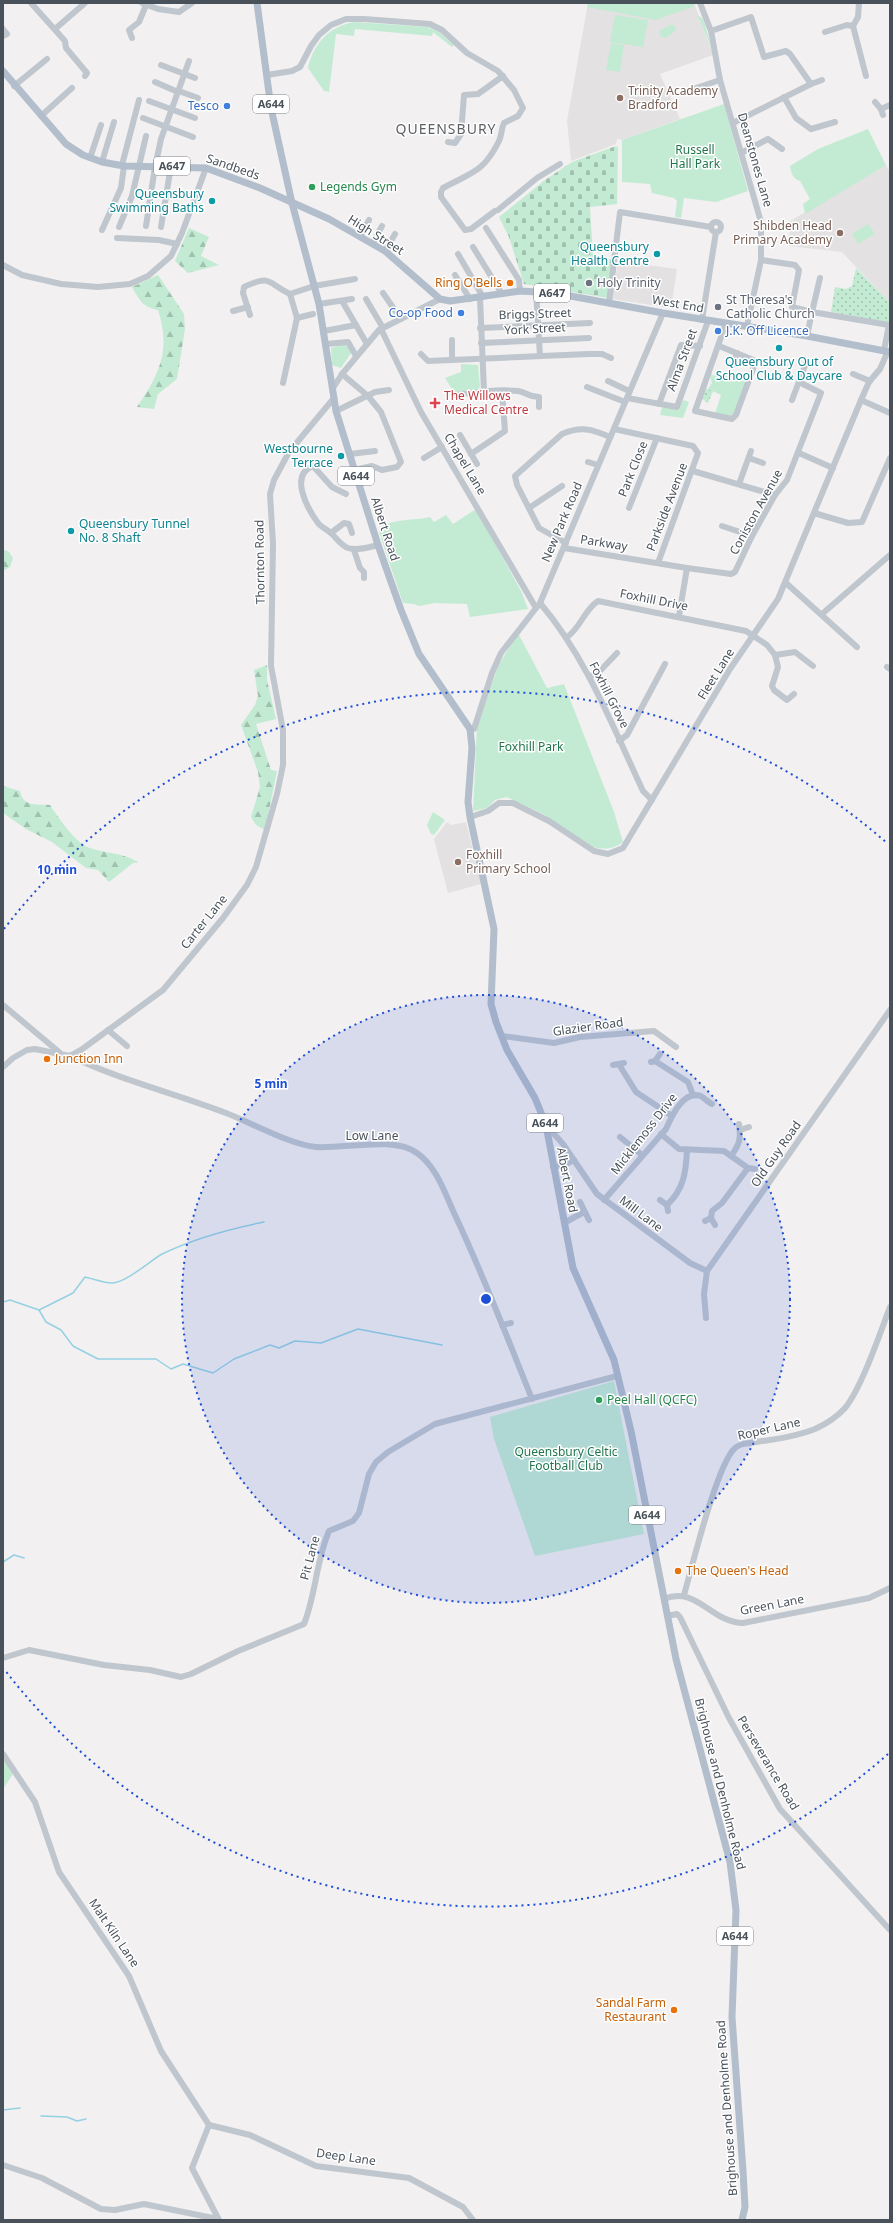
<svg xmlns="http://www.w3.org/2000/svg" width="893" height="2223" font-family="'Noto Sans',sans-serif">
<defs>
<pattern id="forest-firs" width="22" height="20" patternUnits="userSpaceOnUse"><rect width="22" height="20" fill="#c3ebd3"/><path d="M5 1l3.5 6h-7zM16 11l3.5 6h-7z" fill="#a0c1ae"/></pattern>
<pattern id="cemetery-stones" width="16" height="16" patternUnits="userSpaceOnUse"><rect width="16" height="16" fill="#c3ebd3"/><path d="M2 7V4a2 2 0 0 1 4 0v3zM10 15v-3a2 2 0 0 1 4 0v3z" fill="#a0c1ae"/></pattern>
<pattern id="garden-dots" width="8" height="8" patternUnits="userSpaceOnUse"><rect width="8" height="8" fill="#c3ebd3"/><path d="M2 2h.1M6 6h.1" fill="none" stroke="#a0c1ae" stroke-width="1.8" stroke-linecap="round"/></pattern>
</defs>
<rect width="100%" height="100%" fill="#f2f0f0"/>
<g fill="#e3e1e1">
<path d="M588,3H694L713,55L660,74L680,119L622,140L617,139L616,144L571,161L567,121Z"/>
<path d="M886,165L890,172V303L842,252L789,246L790,221Z"/>
<path d="M618,261L677,269L671,308L612,299Z"/>
<path d="M447,822L451,825L466,822L481,884L448,893L434,839Z"/>
</g>
<g fill="#c3ebd3">
<path d="M588,3H696L692,7L656,20L587,7Z"/>
<path d="M615,15L648,20L643,47L610,42Z"/>
<path d="M696,16L701,17L704,21L712,50L699,18Z"/>
<path d="M354,22L428,27L439,32L454,45L452,47L433,32L432,36L355,29L354,36L336,34L329,92L324,91L308,68C313,44 330,26 354,22Z"/>
<path d="M672,24L676,27L675,31L666,38L661,37L659,31Z"/>
<path d="M611,43L624,45L620,72L606,70Z"/>
<path d="M724,104L748,191L716,202L684,198L681,218L675,217L677,201L674,198L652,193L650,184L622,182V140Z"/>
<path d="M868,129L886,165L805,214L803,204L810,199L800,181C793,179 791,173 790,166L818,149Z"/>
<path d="M868,224L875,234L858,244L852,234Z"/>
<path d="M344,344L349,348L351,353L341,368L332,365L331,348Z"/>
<path d="M461,364L478,365L480,387L478,389L454,392L445,378L461,372Z"/>
<path d="M720,372L746,382L733,416L715,414L721,395L708,389L712,383L710,377V373L714,376Z"/>
<path d="M683,400L689,402L683,418L660,415L662,407L679,410Z"/>
<path d="M476,509L521,591L528,609L470,617L467,604L435,603L419,606L414,604L403,603L379,532L380,527C396,518 413,521 430,517L434,522L446,515L453,524Z"/>
<path d="M518,633L547,688L564,684L614,812L623,842C613,849 606,850 593,847L543,814L507,797L495,800L487,808L473,811L477,727L498,666Z"/>
<path d="M433,812L445,820L434,835L431,834L427,825Z"/>
<path d="M614,1381L644,1534L535,1556L494,1439L490,1417Z"/>
<path d="M3,1759L13,1774L3,1789Z"/>
</g>
<g fill="url(#forest-firs)">
<path d="M189,228L209,237L201,256L219,265L188,273L175,261Z"/>
<path d="M158,275L184,314L185,329L177,379L158,394L154,409L137,407C160,374 171,349 158,310C143,307 140,301 132,287Z"/>
<path d="M3,549L9,552L13,558L10,567L3,571Z"/>
<path d="M267,665V680L276,719L256,724L271,770L277,771L265,830L256,825L251,817L260,787L258,772L241,725L255,705L258,696L254,670Z"/>
<path d="M3,786L20,791C23,807 36,804 50,805C58,817 76,844 90,848C108,854 120,852 138,862L133,863L109,882L98,870L86,868L52,842L26,829L3,813Z"/>
</g>
<path fill="url(#cemetery-stones)" d="M616,146L618,148L617,204L590,207L593,256L613,260L608,298L524,284L509,237L499,217L545,180L572,162Z"/>
<g fill="url(#garden-dots)">
<path d="M856,268L890,303V323L831,312L835,287L846,289L852,286Z"/>
<path d="M705,388L713,391L708,403L701,398Z"/>
</g>
<g fill="none" stroke-linecap="round" stroke-linejoin="round">
<g stroke="#95d1e3" stroke-width="1.5">
<path d="M3,1302L10,1300L39,1310L73,1293L85,1277C94,1279 104,1283 112,1283C126,1283 151,1260 162,1254C195,1238 229,1229 264,1222"/>
<path d="M39,1310L46,1322L61,1330L73,1346L98,1359H156L171,1369L183,1364L213,1373L234,1359L270,1345L279,1348L295,1341L321,1343L358,1329L442,1345"/>
<path d="M3,1562L14,1555L24,1558"/>
<path d="M3,2110L20,2108"/>
<path d="M41,2116L67,2117L77,2121L86,2119"/>
</g>
<g stroke="#bfc6cd" stroke-width="6">
<path d="M31,3L65,41L66,48L87,73L85,76"/>
<path d="M142,3L158,9L179,12L192,3"/>
<path d="M700,3L711,31L720,80L761,222V260L747,326"/>
<path d="M859,3L858,17L853,26L866,76"/>
<path d="M3,29L7,34L3,36"/>
<path d="M55,29L85,3"/>
<path d="M711,31L751,17L764,57L786,51L790,54L811,84"/>
<path d="M825,32L847,25L853,26"/>
<path d="M132,38L129,30L139,22L146,5"/>
<path d="M161,65L195,78"/>
<path d="M267,75L292,71L300,67L311,46L319,35L331,25L346,19H364L430,24L442,30L467,53L498,71L514,90L523,108L518,116L504,123C501,129 502,135 499,141C483,173 472,172 443,188L441,192V197L465,230L471,229L495,211"/>
<path d="M155,82L178,92"/>
<path d="M14,86L47,59"/>
<path d="M693,89L720,80"/>
<path d="M179,91L198,98"/>
<path d="M784,97L796,118L811,129L835,122"/>
<path d="M149,101L195,118"/>
<path d="M875,102L881,109L883,115"/>
<path d="M881,109L890,105"/>
<path d="M41,116L72,88"/>
<path d="M143,118L193,137"/>
<path d="M733,123L811,84L822,80"/>
<path d="M448,142L455,143L461,134L464,95L478,94L503,76"/>
<path d="M743,152L768,139L782,149"/>
<path d="M90,158L101,125"/>
<path d="M102,162L114,122"/>
<path d="M122,165L139,100"/>
<path d="M498,210L537,178L560,164"/>
<circle cx="716" cy="227" r="5"/>
<path d="M146,226L155,167L161,139L189,61"/>
<path d="M119,227L132,196L146,136"/>
<path d="M161,227L171,166"/>
<path d="M486,228L519,280L520,291"/>
<path d="M102,230L121,188L124,166"/>
<path d="M360,237L369,220"/>
<path d="M117,238L159,240L177,244"/>
<path d="M372,244L382,226"/>
<path d="M473,247L502,294"/>
<path d="M385,251L395,234"/>
<path d="M458,254L483,297"/>
<path d="M761,260L795,265L799,270L792,307L812,312L807,336"/>
<path d="M3,265L22,275L61,284L98,287L130,284L148,276L171,256L182,233L206,168"/>
<path d="M455,275L470,299"/>
<path d="M820,278L812,312L889,325L884,350"/>
<path d="M536,291L540,356"/>
<path d="M383,293L401,319"/>
<path d="M290,294L297,318"/>
<path d="M480,298L484,391"/>
<path d="M366,299L383,328"/>
<path d="M342,301L367,344"/>
<path d="M609,303L620,212L711,227"/>
<path d="M319,304L352,299"/>
<path d="M233,311L248,307"/>
<path d="M250,315L243,293L244,287C272,274 267,283 290,294L314,286L355,279"/>
<path d="M702,320L716,232"/>
<path d="M480,328L590,323"/>
<path d="M381,329L421,412L536,608"/>
<path d="M324,331L356,325"/>
<path d="M452,340V360"/>
<path d="M481,343L589,338"/>
<path d="M326,344L348,342L356,356"/>
<path d="M719,346L756,361L736,415L732,419L695,411L726,323"/>
<path d="M421,354L428,361L588,354H602L611,358"/>
<path d="M733,365L737,353"/>
<path d="M342,374L368,396L381,412L401,462L397,467L382,470L372,466L354,470"/>
<path d="M853,374L870,381"/>
<path d="M608,381L629,391"/>
<path d="M283,383L297,318L313,314"/>
<path d="M587,387L625,402"/>
<path d="M333,388L342,374L379,330L440,299"/>
<path d="M455,395C476,392 498,389 518,391C526,392 528,397 539,397V407"/>
<path d="M627,398L677,407L708,321"/>
<path d="M792,400L806,363"/>
<path d="M861,400L890,413"/>
<path d="M659,404L681,345L700,346"/>
<path d="M336,411L375,392L389,390"/>
<path d="M614,429L693,446L698,453L658,563"/>
<path d="M460,435L477,464"/>
<path d="M799,453L833,468"/>
<path d="M350,454L375,451"/>
<path d="M471,454L505,431L502,392"/>
<path d="M424,458L442,447"/>
<path d="M749,458L763,463"/>
<path d="M588,462L598,465"/>
<path d="M693,471L775,495"/>
<path d="M739,484L751,451"/>
<path d="M346,494L332,487L313,466C289,475 307,508 318,523C321,527 328,530 332,534C337,539 342,546 348,548C358,551 369,547 378,545"/>
<path d="M529,508L562,486"/>
<path d="M629,508L657,438"/>
<path d="M814,513L848,523L862,522L890,458"/>
<path d="M722,526L752,536"/>
<path d="M331,533L344,523L349,524L352,533"/>
<path d="M566,543L539,528L517,485L515,476L562,434C581,426 592,429 610,437"/>
<path d="M564,548L687,568"/>
<path d="M354,550L360,568L364,572V578"/>
<path d="M786,583L857,647"/>
<path d="M540,603C586,657 613,727 643,791L652,800"/>
<path d="M822,614L890,555"/>
<path d="M679,616L687,568L731,574L735,572L752,536L775,495L787,480L821,393L799,382"/>
<path d="M566,638C580,629 584,610 598,601L746,631L767,645L775,655L778,667L772,686L774,690L787,700L794,694"/>
<path d="M775,655L795,652L813,666"/>
<path d="M887,667L890,669"/>
<path d="M589,677L599,672L617,653"/>
<path d="M470,729H474L492,673L501,653L540,603L663,313"/>
<path d="M619,741L627,735L665,664"/>
<path d="M470,817L488,811L499,803H513L549,821L594,851L608,854L623,848L730,669L778,599L861,400L869,382L880,369L888,351"/>
<path d="M3,1005L59,1052"/>
<path d="M108,1030L127,1046"/>
<path d="M502,1036L554,1043L580,1037L654,1031L676,1047"/>
<path d="M70,1056C120,1080 174,1093 226,1113C252,1123 291,1145 316,1147C345,1149 394,1136 417,1153C436,1166 445,1193 454,1213C483,1274 507,1337 532,1399"/>
<path d="M655,1061L688,1082L693,1095"/>
<path d="M651,1062L655,1061L660,1054"/>
<path d="M613,1065L624,1063"/>
<path d="M620,1066L636,1092L672,1116"/>
<path d="M3,1067L13,1058L27,1050L35,1049L70,1056L81,1050L163,990L223,918L247,885L256,867L277,794L283,765V730L271,666L273,544L270,494L274,480L289,452L334,398"/>
<path d="M546,1125L563,1144L597,1194L690,1263L707,1271"/>
<path d="M740,1130L749,1127"/>
<path d="M661,1134L679,1149L724,1151L748,1168L755,1169"/>
<path d="M620,1137L642,1155"/>
<path d="M731,1156C740,1144 741,1138 739,1124"/>
<path d="M553,1167L565,1165L574,1160"/>
<path d="M604,1200L666,1129C672,1116 683,1090 701,1096C704,1098 708,1102 712,1104"/>
<path d="M660,1200L667,1205L668,1211"/>
<path d="M580,1202L589,1220"/>
<path d="M667,1205C684,1189 686,1172 687,1150"/>
<path d="M711,1218L712,1211L722,1203L748,1168"/>
<path d="M705,1221L711,1218L715,1225"/>
<path d="M564,1223L584,1212"/>
<path d="M706,1318L704,1294L707,1271L890,1010"/>
<path d="M502,1325L511,1323"/>
<path d="M684,1595C692,1567 717,1464 735,1448C737,1446 740,1445 743,1444C767,1440 792,1438 815,1429C826,1424 837,1417 845,1408C862,1387 880,1333 890,1307"/>
<path d="M664,1599C696,1585 712,1623 743,1623L869,1598L890,1588"/>
<path d="M667,1616L677,1614L680,1617L729,1718L780,1809L890,1930"/>
<path d="M3,1658L29,1650L104,1665L150,1670L181,1677L191,1674L238,1651L304,1624C316,1594 316,1561 329,1531L353,1521L359,1513L369,1474L376,1462L388,1452L435,1424L617,1376"/>
<path d="M3,1754L35,1802L59,1872L129,1976L161,2051L209,2125"/>
<path d="M209,2125L250,2135L316,2166L409,2178L463,2207L473,2220"/>
<path d="M209,2125L192,2168L219,2220"/>
<path d="M3,2165L42,2178L101,2209L115,2210L144,2204L218,2219"/>
</g>
<g stroke="#b2becb" stroke-width="7">
<path d="M257,3L271,108L292,203L319,304L336,411L378,545L401,610L419,654L470,729L472,748L468,802L470,817L494,929L491,1004L496,1022L507,1050L535,1098L546,1125L573,1268L614,1360L631,1431L676,1659L730,1862L736,1910L732,2017L743,2171L745,2207L742,2220"/>
<path d="M3,71L66,144L83,155L102,162L124,166L206,168L260,188L329,219L385,251L440,299L450,301L520,291L554,293L663,313L807,336L890,352"/>
</g>
</g>
<circle cx="486" cy="1299" r="304" fill="#1d4ed8" fill-opacity=".12"/>
<g fill="none" stroke="#1d4ed8" stroke-width="2" stroke-dasharray="2 4">
<circle cx="486" cy="1299" r="304"/>
<path d="M888 1754A607 607 0 0 1 4 1669M4 929A607 607 0 0 1 888 844"/>
</g>
<g fill="#8d6e63" stroke="#fff" stroke-width="1.5">
<circle cx="620" cy="98" r="4"/>
<circle cx="840" cy="233" r="4"/>
<circle cx="458" cy="862" r="4"/>
</g>
<g fill="#3f7fe0" stroke="#fff" stroke-width="1.5">
<circle cx="227" cy="106" r="4"/>
<circle cx="461" cy="313" r="4"/>
<circle cx="718" cy="331" r="4"/>
</g>
<g fill="#2e9e5b" stroke="#fff" stroke-width="1.5">
<circle cx="312" cy="187" r="4"/>
<circle cx="599" cy="1400" r="4"/>
</g>
<g fill="#0f9aa8" stroke="#fff" stroke-width="1.5">
<circle cx="212" cy="201" r="4"/>
<circle cx="657" cy="254" r="4"/>
<circle cx="779" cy="348" r="4"/>
<circle cx="341" cy="456" r="4"/>
<circle cx="71" cy="531" r="4"/>
</g>
<g fill="#e8710a" stroke="#fff" stroke-width="1.5">
<circle cx="510" cy="283" r="4"/>
<circle cx="47" cy="1059" r="4"/>
<circle cx="678" cy="1571" r="4"/>
<circle cx="674" cy="2010" r="4"/>
</g>
<g fill="#6b7280" stroke="#fff" stroke-width="1.5">
<circle cx="589" cy="283" r="4"/>
<circle cx="718" cy="307" r="4"/>
</g>
<path fill="#e0444e" stroke="#fff" stroke-width="1.5" d="M433 397h4v4h4v4h-4v4h-4v-4h-4v-4h4z"/>
<g text-anchor="middle" stroke-width="3" stroke-linejoin="round" paint-order="stroke">
<g fill="#fff" stroke="#80868c" stroke-width="1">
<rect x="253" y="95" width="36" height="18" rx="3"/>
<rect x="154" y="157" width="36" height="18" rx="3"/>
<rect x="534" y="284" width="36" height="18" rx="3"/>
<rect x="338" y="467" width="36" height="18" rx="3"/>
<rect x="527" y="1114" width="36" height="18" rx="3"/>
<rect x="629" y="1506" width="36" height="18" rx="3"/>
<rect x="717" y="1927" width="36" height="18" rx="3"/>
</g>
<g font-size="11" font-weight="bold" fill="#49525b">
<text x="271" y="108">A644</text>
<text x="172" y="170">A647</text>
<text x="552" y="297">A647</text>
<text x="356" y="480">A644</text>
<text x="545" y="1127">A644</text>
<text x="647" y="1519">A644</text>
<text x="735" y="1940">A644</text>
</g>
<g font-size="12" fill="#785e54" stroke="#fff" text-anchor="start">
<text x="628" y="95">Trinity Academy<tspan x="628" dy="14">Bradford</tspan></text>
<text x="832" y="230" text-anchor="end">Shibden Head<tspan x="832" dy="14">Primary Academy</tspan></text>
<text x="466" y="859">Foxhill<tspan x="466" dy="14">Primary School</tspan></text>
</g>
<g font-size="12" fill="#366cbe" stroke="#fff" text-anchor="end">
<text x="219" y="110">Tesco</text>
<text x="453" y="317">Co-op Food</text>
<text x="726" y="335" text-anchor="start">J.K. Off Licence</text>
</g>
<g font-size="12" fill="#21754d" stroke="#fff">
<text x="695" y="154">Russell<tspan x="695" dy="14">Hall Park</tspan></text>
<text x="531" y="751">Foxhill Park</text>
<text x="566" y="1456">Queensbury Celtic<tspan x="566" dy="14">Football Club</tspan></text>
</g>
<g font-size="12" fill="#49525b" stroke="#fff">
<text transform="translate(755 160) rotate(74)" y="4">Deanstones Lane</text>
<text transform="translate(233 167) rotate(19)" y="4">Sandbeds</text>
<text transform="translate(376 235) rotate(32)" y="4">High Street</text>
<text transform="translate(678 304) rotate(10)" y="4">West End</text>
<text transform="translate(535 314) rotate(-2)" y="4">Briggs Street</text>
<text transform="translate(535 329) rotate(-3)" y="4">York Street</text>
<text transform="translate(682 360) rotate(-70)" y="4">Alma Street</text>
<text transform="translate(465 464) rotate(59)" y="4">Chapel Lane</text>
<text transform="translate(633 469) rotate(-68)" y="4">Park Close</text>
<text transform="translate(667 507) rotate(-69)" y="4">Parkside Avenue</text>
<text transform="translate(756 512) rotate(-61)" y="4">Coniston Avenue</text>
<text transform="translate(562 522) rotate(-67)" y="4">New Park Road</text>
<text transform="translate(385 529) rotate(72)" y="4">Albert Road</text>
<text transform="translate(604 543) rotate(9)" y="4">Parkway</text>
<text transform="translate(260 562) rotate(-91)" y="4">Thornton Road</text>
<text transform="translate(654 600) rotate(11)" y="4">Foxhill Drive</text>
<text transform="translate(716 674) rotate(-58)" y="4">Fleet Lane</text>
<text transform="translate(609 695) rotate(63)" y="4">Foxhill Grove</text>
<text transform="translate(204 922) rotate(-51)" y="4">Carter Lane</text>
<text transform="translate(588 1027) rotate(-8)" y="4">Glazier Road</text>
<text transform="translate(644 1134) rotate(-52)" y="4">Micklemoss Drive</text>
<text x="372" y="1140">Low Lane</text>
<text transform="translate(776 1154) rotate(-55)" y="4">Old Guy Road</text>
<text transform="translate(567 1180) rotate(79)" y="4">Albert Road</text>
<text transform="translate(641 1214) rotate(37)" y="4">Mill Lane</text>
<text transform="translate(769 1429) rotate(-13)" y="4">Roper Lane</text>
<text transform="translate(310 1558) rotate(-75)" y="4">Pit Lane</text>
<text transform="translate(772 1605) rotate(-11)" y="4">Green Lane</text>
<text transform="translate(768 1763) rotate(59)" y="4">Perseverance Road</text>
<text transform="translate(720 1784) rotate(76)" y="4">Brighouse and Denholme Road</text>
<text transform="translate(114 1933) rotate(56)" y="4">Malt Kiln Lane</text>
<text transform="translate(727 2108) rotate(-94)" y="4">Brighouse and Denholme Road</text>
<text transform="translate(346 2157) rotate(8)" y="4">Deep Lane</text>
</g>
<g font-size="12" fill="#27864d" stroke="#fff" text-anchor="start">
<text x="320" y="191">Legends Gym</text>
<text x="607" y="1404">Peel Hall (QCFC)</text>
</g>
<g font-size="12" fill="#0d838f" stroke="#fff" text-anchor="end">
<text x="204" y="198">Queensbury<tspan x="204" dy="14">Swimming Baths</tspan></text>
<text x="649" y="251">Queensbury<tspan x="649" dy="14">Health Centre</tspan></text>
<text x="779" y="366" text-anchor="middle">Queensbury Out of<tspan x="779" dy="14">School Club &amp; Daycare</tspan></text>
<text x="333" y="453">Westbourne<tspan x="333" dy="14">Terrace</tspan></text>
<text x="79" y="528" text-anchor="start">Queensbury Tunnel<tspan x="79" dy="14">No. 8 Shaft</tspan></text>
</g>
<g font-size="12" fill="#c56008" stroke="#fff" text-anchor="end">
<text x="502" y="287">Ring O'Bells</text>
<text x="55" y="1063" text-anchor="start">Junction Inn</text>
<text x="686" y="1575" text-anchor="start">The Queen's Head</text>
<text x="666" y="2007">Sandal Farm<tspan x="666" dy="14">Restaurant</tspan></text>
</g>
<g font-size="12" fill="#5b616d" stroke="#fff" text-anchor="start">
<text x="597" y="287">Holy Trinity</text>
<text x="726" y="304">St Theresa's<tspan x="726" dy="14">Catholic Church</tspan></text>
</g>
<g font-size="12" fill="#be3a42" stroke="#fff" text-anchor="start">
<text x="444" y="400">The Willows<tspan x="444" dy="14">Medical Centre</tspan></text>
</g>
<g font-size="14" letter-spacing="1" fill="#5d6064" stroke="#fff">
<text x="446" y="134">QUEENSBURY</text>
</g>
</g>
<circle cx="486" cy="1299" r="6" fill="#1d4ed8" stroke="#fff" stroke-width="2"/>
<g font-size="12" text-anchor="middle" font-weight="bold" fill="#1d4ed8" stroke="#fff" stroke-width="3" stroke-linejoin="round" paint-order="stroke">
<text x="57" y="874">10 min</text>
<text x="271" y="1088">5 min</text>
</g>
<rect width="893" height="2223" fill="none" stroke="#49525b" stroke-width="8"/>
</svg>
